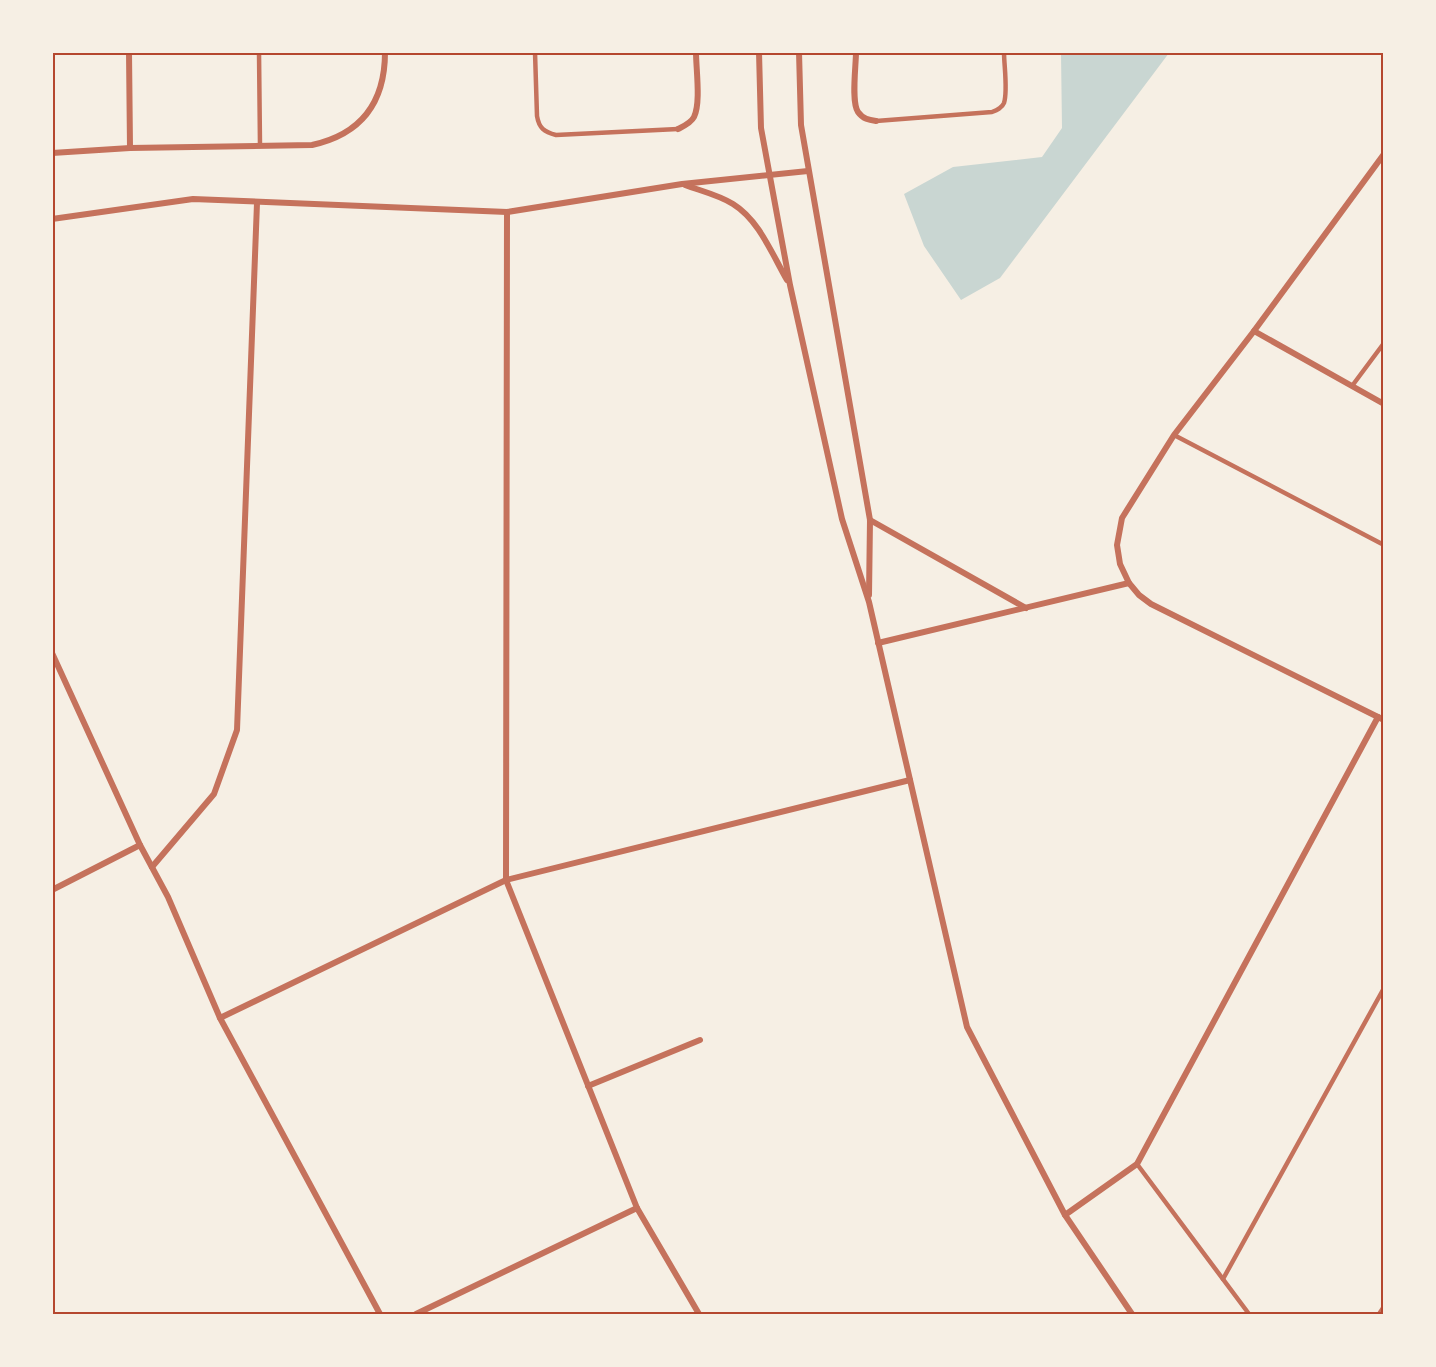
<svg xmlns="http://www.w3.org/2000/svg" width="1436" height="1367" font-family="Roboto,sans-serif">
<rect width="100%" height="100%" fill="#f6efe4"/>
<path fill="#c9d6d2" d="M1061,53H1169L1000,278L961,300L924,246L904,194L953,167L1042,157L1062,128Z"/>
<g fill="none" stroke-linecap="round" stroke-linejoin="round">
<g stroke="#c5725c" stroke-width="4.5">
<path d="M259,52L260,146"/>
<path d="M535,52L537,116C539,128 544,132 556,135L678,129"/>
<path d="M876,121L992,112C997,110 1002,108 1004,103C1008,91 1004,65 1004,52"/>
<path d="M1352,386L1384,343"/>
<path d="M1174,435L1384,545"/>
<path d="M1137,1164L1249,1314"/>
<path d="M1223,1279L1384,988"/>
</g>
<g stroke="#c5725c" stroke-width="6">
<path d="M129,52L130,148"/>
<path d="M759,52L761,128L790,285L842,519L869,602L967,1027L1065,1215L1132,1314"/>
<path d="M799,52L801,125L870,520L869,595"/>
<path d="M856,52C856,66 851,102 858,112C863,119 869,120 876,121"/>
<path d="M678,129C684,126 691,123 694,117C701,103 696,69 696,52"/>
<path d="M52,153L130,148L312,145C362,134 385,102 385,52"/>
<path d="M1384,154L1254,331L1174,435L1122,518L1117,545L1120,564L1129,583L1139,595L1151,604L1384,720"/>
<path d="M685,185C701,191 719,195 733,204C759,220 772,254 787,280"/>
<path d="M507,212L506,880L637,1208L699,1314"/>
<path d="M52,219L193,199L507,212L682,184L808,171"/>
<path d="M1254,331L1384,404"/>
<path d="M870,520L1026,608"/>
<path d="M878,643L1129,583"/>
<path d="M52,653L140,845L168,897L220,1018L380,1314"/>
<path d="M152,867L214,794L237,730L257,203"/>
<path d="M52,890L140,845"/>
<path d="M220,1018L506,880L910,780"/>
<path d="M588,1086L700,1040"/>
<path d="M1065,1215L1137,1164L1378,717"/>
<path d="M416,1314L637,1208"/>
<path d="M1380,1314L1384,1308"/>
</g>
</g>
<rect width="1436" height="1367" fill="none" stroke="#f6efe4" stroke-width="108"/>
<rect x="54" y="54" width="1328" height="1259" fill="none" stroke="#b5482f" stroke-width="2"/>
</svg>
